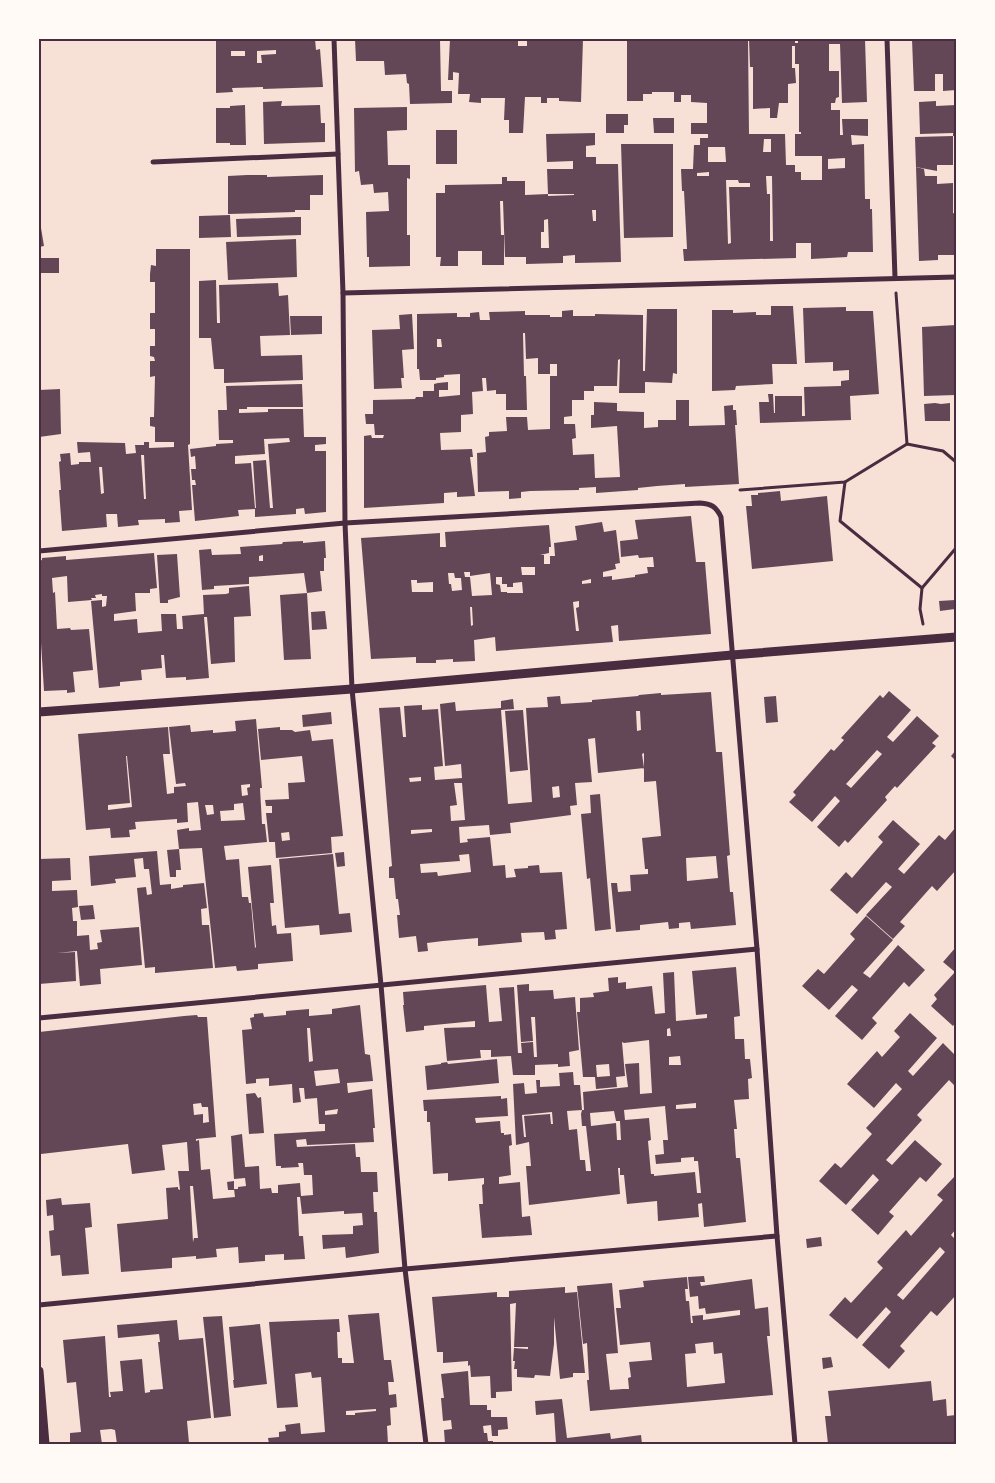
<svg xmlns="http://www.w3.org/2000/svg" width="995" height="1483" font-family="'Crimson Pro',serif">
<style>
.building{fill:#644757;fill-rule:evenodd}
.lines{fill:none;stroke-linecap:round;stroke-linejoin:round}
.path{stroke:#4a2c40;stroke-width:3}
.minor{stroke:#4a2c40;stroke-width:5}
.tertiary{stroke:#4a2c40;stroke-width:9}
.neatline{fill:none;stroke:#4a2c40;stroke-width:2}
</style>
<rect width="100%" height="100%" fill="#f7e1d7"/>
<!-- building -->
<g class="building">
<path d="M216,39h99l1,11 4,-1 3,38 -60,2v-2l-31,1 1,4 -17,1zM276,50v4l-15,1 1,8h-5v-12zM231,51h14v5h-14z"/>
<polygon points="355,39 440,39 441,91 452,91 452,103 410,104 409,84 407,83 406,74 385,75 384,61 356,61"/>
<polygon points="450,39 518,39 518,46 527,46 527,39 583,39 581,102 559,101 559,98 547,98 547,103 541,103 541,97 525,97 523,133 509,133 509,120 504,120 505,98 481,98 481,103 469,102 470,94 458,94 459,73 453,72 453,80 448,80"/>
<path d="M627,39h121l1,95h36l1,31h9v7h6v8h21v-24h-27v-22h6v-2h-2v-68h-4v-18h-3v22h3l1,15 -8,1v19h-9l-2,15h-7v-10l-17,1v-42h-3l-1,-28h46v4h3v-4h67l2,63 -25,1 -2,-59h-11v27h10v26l-3,1 -1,5h-4v7h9v25h3l-1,-16h26v17l-17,-1 1,10 12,-1 1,55h5v10h2l1,43h-25l-1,5 -36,2v-16h-15v15l-112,3 -1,-12h4l-3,-58h-2l-1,-22h12l1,-24h6v-7h8v-4h-17v-11h16v-20l-16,-1v-7h-10v7h-7v-10h-22v2h-9v7h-16zM764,139h7v13h-8zM708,147h17l1,15h-18zM845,158v10l-17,1v-10zM709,172v4h-12v-3zM766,176h6l1,65h-3v-47h-3zM726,180h12l1,3h11v4h-21l2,56 -3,1z"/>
<polygon points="912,39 956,39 956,90 943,91 943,74 935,74 935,91 914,91"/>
<polygon points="282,101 281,106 320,105 321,123 325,123 325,142 264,144 263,102"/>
<polygon points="936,101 936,106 956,105 956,136 953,136 953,165 937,165 937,171 916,167 915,137 953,136 953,133 920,134 919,102"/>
<polygon points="245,105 246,145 230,145 230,143 216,143 216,108 230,108 230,106"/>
<polygon points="407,107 407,130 387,131 388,165 410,165 410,179 407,178 407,235 410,235 410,266 369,267 369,257 367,257 366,212 389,211 388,192 374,193 373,184 361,185 359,171 355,172 354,108"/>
<polygon points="606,114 628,114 628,125 624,125 624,133 606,133"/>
<polygon points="653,118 674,118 674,133 654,133"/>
<rect x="436" y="130" width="21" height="34"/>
<path d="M595,133v12l-9,1v11h10v7h22l3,98 -46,1v-8l-12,1v7l-37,1v-7h-21l-2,-56h-3l1,34h3v30h-22v-14h-24v15h-18l1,-9h-5v-64h9v-8l57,-1v-7h5v4h18v14l23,-1 -1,-25h26v-8l-26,1 -1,-28zM548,194h26v1l-26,1zM592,210h4v11h-3zM548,219l1,29h-8v-16h3v-12z"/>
<polygon points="621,144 673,144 673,237 624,238"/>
<polygon points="916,167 924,169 925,176 937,176 937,184 953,183 953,213 956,214 956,255 938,255 938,260 919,261"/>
<polygon points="247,175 267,175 267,177 323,175 323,195 310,195 310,210 295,210 295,212 228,214 228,176"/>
<polygon points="230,215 231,237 199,238 199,216"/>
<polygon points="39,216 44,246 39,247"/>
<polygon points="296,217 301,217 301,235 237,237 236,219"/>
<polygon points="296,239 297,277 228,280 226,242"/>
<path d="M156,249h34v195l-2,1 4,65 -13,1 1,11 -15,1v-4l-27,1 1,5 -21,2 -1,-13h-11l1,13 -45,4 -3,-41h2l-2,-28 2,-1 -1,-7 10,-1 1,12 8,-1v-2h12l-1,-10 -12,1 -1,-11 48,1 1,11 10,-1 -1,-8h9v-3h5v6l25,-1v-5h-19v-15l-5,-1v-9h4l1,-41 -5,1v-16h5l-1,-4 -4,-1v-10h5v-17h-5v-16h5v-31h-5v-8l1,-9 5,1zM141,455h3l2,44h-2zM99,467h3l2,26 -3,1z"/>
<rect x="39" y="258" width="20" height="15"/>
<polygon points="216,280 217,323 220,323 219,285 278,283 279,296 288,295 290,335 260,336 261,356 302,355 303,380 224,383 224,369 214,369 211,338 199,338 199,281"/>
<polygon points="771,306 793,306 797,364 772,364 773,384 736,386 735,390 712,391 712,310 733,310 733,313 756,312 756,315 771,315"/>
<polygon points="846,307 846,311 873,311 879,394 850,396 851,420 760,423 759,402 769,402 768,394 773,394 774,413 775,413 775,396 802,396 802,416 805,416 804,387 841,386 841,381 849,380 849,370 833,371 833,362 805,363 803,308"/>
<path d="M647,309h30v65l-4,-1 -1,10 -27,-1v11h-26l1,-34 -2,1 -1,26h-23v5h-10v9h-12v16l-8,1v7h11l1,14 -4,1 1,16 21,-1 1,24 25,-1 -3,-51 -26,2v-13h3v-13l23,1v8l27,1v16l14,-1v-7h18v-20h13v26l36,-1 -1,-19 9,-1v5h3l1,15h-2l4,59 -54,3v-3l-28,2 -19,2v2l-42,3v-6l-17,1v2l-49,1 -9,1v6l-12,1v-8l-31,1 -1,-39 9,-1 -1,-15 4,-1v-4l18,-1 -1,-14h21l1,13 22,-1v-53h7v-12h-7v10h-12v-16l-12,1 -1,-26h-2l1,43h2l1,34h-21v-16h-10v-4l-9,1 -1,-13h-4l1,13 -11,1 1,22 -12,1v17l-21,1 1,17 31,-1 1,8h-3l5,39 -18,1v-5l-13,1v10l-80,5v-72l7,-1 1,3h11l1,-3h-9l-1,-11h-8l-1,-10h8v-14l42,-1 1,-2h7v-6h11v-7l4,-1 10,-1v8h-9v7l21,-2v-21l-16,1v2l-8,1v2h-16l-1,-11h-2v-55l40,-1v4h13v-4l9,-1 1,8h10l-1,-8 36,-1v4h25v2h12v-6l11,-1v6h22v-2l48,1v56h2zM437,339h4l1,8h-5z"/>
<polygon points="412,314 414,349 402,350 404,378 401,378 402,388 374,389 372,330 400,329 399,315"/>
<polygon points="290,316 322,316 322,334 291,335"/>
<polygon points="956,325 956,395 924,396 922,327"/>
<path d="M302,384l1,23h-56v2h-8v4l29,-1v-3h35l1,28h22v7l-11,1v6h11v61l-21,2 -1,-6 -8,1v5l-41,3v-8l-17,1 1,6 -44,5 -3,-36h4l-1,-5h-3l-1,-11h5l-1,-13 -4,1 -1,-8 26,-3v-2l17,-1v-3h-14l-1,-30h9l-1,-24zM289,438l1,4 -22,2 5,64h-3l-4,-48 -13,1 3,47h-1l-4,-45 -16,1v-8l30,-2 -1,-15z"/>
<polygon points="60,389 61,434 39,437 39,390"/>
<polygon points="935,403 941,404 950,403 950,421 925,421 924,404"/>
<polygon points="780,491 781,501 827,496 833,561 752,569 746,506 752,506 751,495 758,495 758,493"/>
<path d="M691,516l5,46h9l6,72 -92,7 -1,-16 -7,1 2,16 -117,9 -1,-14 -21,3 1,21 -22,1v-3l-17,1v3h-20v-6l-45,2 -10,-121 79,-5v14h6l-1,-15 104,-7 2,22h-2v6l-9,2h4v9h6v-8h5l-1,-13 23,-3 -2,-14 27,-4 2,10 12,-2 4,33 -5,1 1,5 -13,3v5l9,-1v4l23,-3v-2l13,-2 -1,-6h7l-1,-10 -14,1 -1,-3 -17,2 -1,-16 18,-2 -3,-19zM521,567h14v8h-13zM464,572h6v4l20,-3 2,22 -20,1 -2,-19h-5zM448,573h6l1,5h6l1,12 -10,1 -1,-7h-2zM496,577h6v7h5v3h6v-4l9,-1 1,11h-16v-1h-6l-1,-7 -4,-1zM591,579v4l-9,1v-3zM411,580h6v3l16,-1v10h-21zM579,601v6l-3,1 3,23h-3l-3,-29zM470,607h2l1,18 -2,1z"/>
<path d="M303,541v2l22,-2 1,17h-2v13h-4l2,20 -15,2 -3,-20 -55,4v7l-35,2v3l-12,1 -3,-40 12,-1 1,6 29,-1 -1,-7 42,-3 1,-2zM263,555v6h-4v-5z"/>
<polygon points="154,553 157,588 150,589 150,593 135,593 136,611 114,614 114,621 137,619 138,633 162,631 161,614 176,614 177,629 183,629 182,616 204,614 203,595 226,594 229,593 229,588 249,586 251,616 234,617 235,662 211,664 207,617 204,617 209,678 186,680 186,677 166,678 164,655 161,655 162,668 141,670 142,680 120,682 120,686 99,688 91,601 102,600 102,607 106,606 107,596 102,596 102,594 95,595 96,598 91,598 92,600 68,602 67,576 52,578 53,593 55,592 57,629 70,628 71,630 89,629 93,670 73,672 75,692 67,693 67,690 44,691 40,627 39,627 39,561 42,560 42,558 66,556 66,560"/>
<polygon points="177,554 180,597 168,600 168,603 160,603 157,555"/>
<polygon points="307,593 311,659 284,660 280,595"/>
<polygon points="955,600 955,609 940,611 939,601"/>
<polygon points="325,611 327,629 312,630 311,612"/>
<path d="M889,691l22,19 -24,27 6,5 24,-26 22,20 -7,7 4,3 -39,42 -2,-2 -10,11 2,3 -39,43 -3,-3 -6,7 -22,-20 23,-26 -5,-5 -23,26 -23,-20 7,-7 -3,-3 38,-43 3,2 10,-11 -3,-2 39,-43 3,3zM877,750l5,4 -31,34 -5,-4z"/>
<path d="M711,692l5,60h6l8,103 -3,1 3,36h3l3,33 -45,4 -1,-7 -11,1v5l-10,1 -1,-7 -28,3v5l-24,2 -5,-49h6l1,9 13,-1 -1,-16 18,-1v-5h-3l-3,-31 19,-2 -5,-55 -12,1v-29l-2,1 2,14 -46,5 -3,-35 -7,1 4,43 -17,1 2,22 -7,1 1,9 -61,8 1,10 -21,2 -1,-10 -30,2 1,16 8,-1 -1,-3 23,-2 3,29 12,-1 1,13 10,-1 -2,-8 14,-1v-2l11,-1 1,8 22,-1 5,57 -12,1 1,9 -11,1 -1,-8 -23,1 1,9 -44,4v-8l-35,3 -16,2 1,8 -10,1 -2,-16 -17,2 -2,-23h3l-2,-16h-2l-2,-21h-5v-11l3,-1 -13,-158 21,-1 3,30h3l-2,-31 18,-1v5l16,-1 5,57 -9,1 1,13 27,-2 -1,-14 -16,2 -5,-62 15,-2 1,9 45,-3v-7l12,-2 1,10 -13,1 7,94 24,-2 -6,-94 22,-1 -1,-10 13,-1 1,8 31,-2v-2l46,-4 1,-1 22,-2v2zM636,711h4l1,19 -4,1zM421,777v4l-11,1 -1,-4zM454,783h8l3,37 -14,1 -1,-15 7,-1zM559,786l1,11 -7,1 -1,-11zM432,829v3l-21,2v-4zM469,854l2,18 -33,4 -1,-4 -16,1 -1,-9 40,-3 -1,-6zM716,856l2,22 -31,3 -1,-23z"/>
<polygon points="776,696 778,722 766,723 764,697"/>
<polygon points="523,710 528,770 510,772 505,711"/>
<polygon points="331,712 332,724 303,727 302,715"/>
<path d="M256,719l6,69h-2l2,36h3l2,18 -43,4 2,14 13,-1 3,38h6l1,6h2l4,45 1,-1 -8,-80 23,-2 3,38h-4l2,23 4,-1 1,9 14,-1 2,28 -35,3v5l-21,2 -1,-5 -21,2 -13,-120 -23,1 -2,-19 12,-2v3l12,-1 -3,-28 -11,1 1,19 -11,1v-4l-42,3 1,7 -7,1 1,7 -19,1 -1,-10 -24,2 -8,-96 90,-7 2,27h-7l4,40 7,-1v-6l12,-1 -1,-3 -9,1 -7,-57 21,-2 1,7 22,-2v3l23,-2 -1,-10zM126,756h1l5,51 -24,3v-5l22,-2zM250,784v3l-3,1 1,7 -6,1 -1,-11zM243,803l2,17 -24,1 -1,-10 14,-1v-6zM205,805h8l1,9 -7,1z"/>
<path d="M280,727v3h12l3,2 15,-2 2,11 21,-2 10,97 -12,1 1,16 -56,5 -1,-16h-6l-3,-29h6v-7h-6l-1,-6 24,-1 -1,-16 17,-1 -3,-26 -41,4 -3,-31zM289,832l1,8 -8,1 -1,-8z"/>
<polygon points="956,750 956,761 951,756"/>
<polygon points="600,794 611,929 595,931 590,878 587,879 581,814 591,813 590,795"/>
<polygon points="893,820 920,844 898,869 904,874 939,835 945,840 956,827 956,870 937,891 932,886 900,922 905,926 893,939 866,915 892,887 886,882 857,914 830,890 846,872 852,878 883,842 878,837"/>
<polygon points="179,849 181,870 176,870 176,877 170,877 167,850"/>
<polygon points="157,851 160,885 171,884 171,889 183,887 183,885 204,883 207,908 201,909 202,925 209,925 213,968 155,973 155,967 145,968 137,888 146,887 147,895 152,894 149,869 144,869 143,858 134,859 136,877 115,879 116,883 91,886 89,856"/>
<polygon points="344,852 345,866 337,867 335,853"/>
<polygon points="333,854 339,914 350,913 352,932 320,935 319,925 285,928 279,859"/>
<polygon points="70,858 71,880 52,881 52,891 77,890 78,907 72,908 73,921 77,921 77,936 89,935 90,950 98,949 97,943 102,942 100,930 139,927 142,965 100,969 101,984 80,986 77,951 57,953 75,952 76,981 39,984 39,859"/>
<polygon points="93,905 95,919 81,920 79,906"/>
<polygon points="866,916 893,940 863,973 870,978 898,945 925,970 909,987 904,982 872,1018 877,1023 862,1040 835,1016 858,990 852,985 829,1010 802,986 818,969 824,974 855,939 850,934"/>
<polygon points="956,947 956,1022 953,1026 931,1006 937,999 934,995 955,972 943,962"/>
<path d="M736,967l4,49 -6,1 1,22h9l1,20h5l2,19 -4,1 1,20 -15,1 3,29h-3l2,29h4l6,64 -42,5 -2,-24 -4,1 1,13 -41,4 -1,-20 -30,3 -3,-29h-4v-7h-2l2,26 -91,11 -3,-39h5l-2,-24 -13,3 -3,-61 11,-1 1,11 12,-1 -1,-13h4v7l20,-1 -1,-13 14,-1 1,13h6l2,25 -15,1 2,19 8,-1 3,31h5l1,11h5l-5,-45h-4l-1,-12 1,-4h2l-1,-18 45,-5 -3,-23 14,-1 1,31 12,-1 -3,-53 -25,3 -2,-1 3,34 -9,1 1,10 -21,2 -1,-12h-12l-6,-65h3v-14l14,-1 -1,-4 16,-2 -1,-13 10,-1v6l8,-1v7l26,-3 3,28 10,-1 -2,-40 11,-1 2,49 31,-3v-4l-11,1 -4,-44zM670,1028l1,8h-4v-7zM680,1056l1,9h-12v-8zM609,1064l1,12 -13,1 -1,-12zM696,1103v5l-20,1v-4zM665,1106l3,34h-5l1,14 -9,1 1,9 25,-2v-4l13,-1v4h4l3,32h-4l-2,-21 -41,4v-2h-3l-3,-33 3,-1 -2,-22 -24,2 -1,-10zM614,1111l2,10h4l1,19h-4l-1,-17 -25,3 -1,-13zM552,1112l1,12h-2l-1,-10 -26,2 2,21h-2l-2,-22z"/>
<polygon points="529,984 529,991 553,990 554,999 575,997 579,1050 569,1052 570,1066 558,1067 558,1064 535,1065 535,1075 513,1075 511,1056 491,1057 491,1050 480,1050 481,1058 447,1061 444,1028 475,1027 475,1021 424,1026 424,1030 406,1032 403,1005 404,1005 403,992 486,985 489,1022 502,1021 499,988 514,987 518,1053 522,1053 521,1043 533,1042 534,1057 537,1057 535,1017 531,1017 533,1041 521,1042 517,985"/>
<path d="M360,1005l5,49 5,1 3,26 -26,2 1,10 24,-4 3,39h-2l1,14 -67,3 -1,-6 -10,1 1,7 58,-3 1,13h4l1,15h16l1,20h-5l1,20h3l2,41 -33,5 -1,-11 -22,2 -1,-14 31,-1v-8l10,-1 -1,-12 -18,1v-3l-42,3 -2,-17h-3l2,39h4l2,23 -21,1v-6l-19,1v6l-26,2 -1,-16 -22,2 1,8 -21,2v-3l-24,2v10l-51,4 -4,-48 51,-5 -2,-31 12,-1v2l2,1 -2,-19h11l-2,-29 -25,3 3,25 -33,4 -4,-30 -87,10 -2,-24v-98l145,-16 13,-1 1,2h9l9,120 -20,2v2l3,-1 2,30 9,-1 3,30 22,-2 -1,-8h4v-2l8,-1 -1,-8 -11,1 -3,-43 11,-2 3,33 14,-1 1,23 11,-1 1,5h6v-8l22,-2 1,13 12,-1 -1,-20h-8l-1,-12h-5l1,4 -18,1v-2h-5l-2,-32 51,-3v-7h-6l-2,-26 -12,1 -1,-11h-5l2,14 -8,1 -1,-19 -23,2v-8l-13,1v4l-10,1 -4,-54 10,-1 -2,-11 4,-1v-3l9,-1 1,4 22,-2v-4l23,-2v7l23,-2v-5zM307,1028h3l3,33 -4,1zM338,1069l2,14 -24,3 -2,-15zM201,1103l1,4h6l1,15 -6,1v-9l-9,1 -1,-11zM338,1109l-1,5 -12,1v-4zM190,1186h3l5,52h-4l-1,4z"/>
<polygon points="910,1013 937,1038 908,1071 913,1076 943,1043 956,1056 956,1082 954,1085 949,1080 917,1115 922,1120 886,1160 892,1165 915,1140 942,1164 926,1182 920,1177 889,1212 894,1216 878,1235 851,1210 879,1180 873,1174 846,1205 819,1181 835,1163 841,1168 872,1134 866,1128 902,1089 896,1083 874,1108 847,1084 877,1051 882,1057 900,1037 894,1031"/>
<polygon points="497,1059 499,1083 427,1090 425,1066 441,1064 441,1063 447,1062 448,1064"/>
<polygon points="255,1093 258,1098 261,1097 264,1133 249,1134 246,1094"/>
<polygon points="501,1096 501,1099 507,1098 508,1116 475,1118 476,1123 500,1121 501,1133 504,1133 504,1135 511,1134 512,1145 509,1146 511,1175 499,1177 499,1184 520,1182 522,1217 530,1216 532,1235 482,1238 479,1204 483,1204 482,1185 484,1184 484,1178 448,1181 448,1173 433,1174 430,1122 427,1122 427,1111 424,1111 423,1100"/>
<path d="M954,1177l2,3v49l-5,6 5,5v55l-19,21 -6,-5 -31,35 5,5 -16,18 -27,-24 29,-33 -5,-5 -29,32 -28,-24 16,-18 6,6 32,-35 -6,-6 29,-32 5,6 32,-36 -6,-5zM940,1247l5,5 -42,48 -6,-5z"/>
<polygon points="234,1181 234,1190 228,1190 227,1182"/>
<polygon points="61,1198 62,1205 90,1203 92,1227 85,1228 89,1274 62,1276 60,1255 51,1256 49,1231 54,1230 53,1215 47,1216 46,1200"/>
<polygon points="821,1237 822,1246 807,1248 806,1239"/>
<path d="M704,1276l1,6h-5l1,4 51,-7 3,30 13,-2 2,29h-3l6,59 -183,16 -3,-31h2l-2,-37 -4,1 -6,-58 35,-3 6,70 -12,1 4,36 13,-1h6l-1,-11 3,-1 -2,-15 23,-2 -2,-18 -30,3 -4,-37h5l-2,-18 25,-3 -1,-6 44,-4 1,12h-3l1,12h3l2,22h2l-1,-7 11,-1v5l37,-5v-5l-34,4 -1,-6 -6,1 -1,-13 -8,1 -2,-20zM713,1342l1,12 8,-1 3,30 -38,4 -2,-33 11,-1 -1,-9z"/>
<polygon points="565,1287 565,1293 577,1292 585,1373 573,1373 573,1377 560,1379 554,1317 554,1344 550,1376 535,1375 534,1378 517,1377 517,1369 514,1369 515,1361 513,1361 514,1348 528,1349 528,1347 514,1347 516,1303 510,1304 512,1391 496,1392 496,1398 491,1398 490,1376 471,1377 470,1365 468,1366 468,1361 443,1363 443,1352 437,1352 432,1297 497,1292 497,1297 509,1297 509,1291"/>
<path d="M379,1313l5,47h7l3,22h-6l1,13 7,-1 1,13 -7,1 1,17 -4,1 1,18h-119l-1,-6 11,-1v-5l7,-1 -1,-6 15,-2 1,11 24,-2 -4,-55 -9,1 -1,-6 -16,2 3,33 -21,1 -8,-86 70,-3 1,13h-3l1,26h4v5h12l-6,-48zM376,1409v2l-21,2v2h-9v-4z"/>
<polygon points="222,1316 231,1416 214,1418 203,1317"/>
<polygon points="177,1320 179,1340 203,1338 211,1418 187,1421 189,1443 117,1444 115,1430 111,1429 100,1430 102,1444 70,1444 70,1433 81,1432 76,1382 67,1383 63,1340 105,1336 109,1397 111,1397 110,1392 123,1391 120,1361 142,1359 145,1393 150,1392 150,1390 163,1389 158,1342 160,1342 159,1334 118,1338 117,1325"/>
<polygon points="260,1324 267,1384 234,1388 233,1380 234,1380 229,1327"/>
<polygon points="831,1357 833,1367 823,1369 822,1358"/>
<polygon points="468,1371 470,1405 487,1405 487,1410 491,1410 491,1417 507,1417 508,1429 498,1430 498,1436 492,1436 491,1425 483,1426 484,1433 487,1433 488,1441 493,1441 493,1444 445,1444 444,1430 452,1429 451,1420 443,1421 441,1398 444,1398 441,1374"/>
<polygon points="931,1381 933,1401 946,1399 947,1416 956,1415 956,1444 828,1444 825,1416 831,1416 828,1391"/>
<polygon points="562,1399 567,1438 610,1433 611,1439 641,1435 642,1444 556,1444 554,1413 536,1415 535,1401"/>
</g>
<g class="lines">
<!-- path -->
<g class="path">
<polyline points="896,293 907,444"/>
<polyline points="845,482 840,521 922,588"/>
<polyline points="740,490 845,482 907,444 943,451 956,462"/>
<polyline points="923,624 920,609 922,588 956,548"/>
</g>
<!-- minor -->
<g class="minor">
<polyline points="334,39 343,293 345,523 352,689 381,985 405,1269 426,1444"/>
<polyline points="887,39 895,278"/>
<polyline points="153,162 338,154"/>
<polyline points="343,293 956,277"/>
<path d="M39,551l306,-28 355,-20c11,1 16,3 21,14l36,432 20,287 18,208"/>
<polyline points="39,1018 757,949"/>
<polyline points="39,1305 405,1269 777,1236"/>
</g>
<!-- tertiary -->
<g class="tertiary">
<polyline points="39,712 352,689 732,655 956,637"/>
<polyline points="39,1371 45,1444"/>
</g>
</g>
<!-- border -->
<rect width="995" height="1483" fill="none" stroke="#fffaf5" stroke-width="80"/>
<rect x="40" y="40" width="915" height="1403" class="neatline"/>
</svg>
